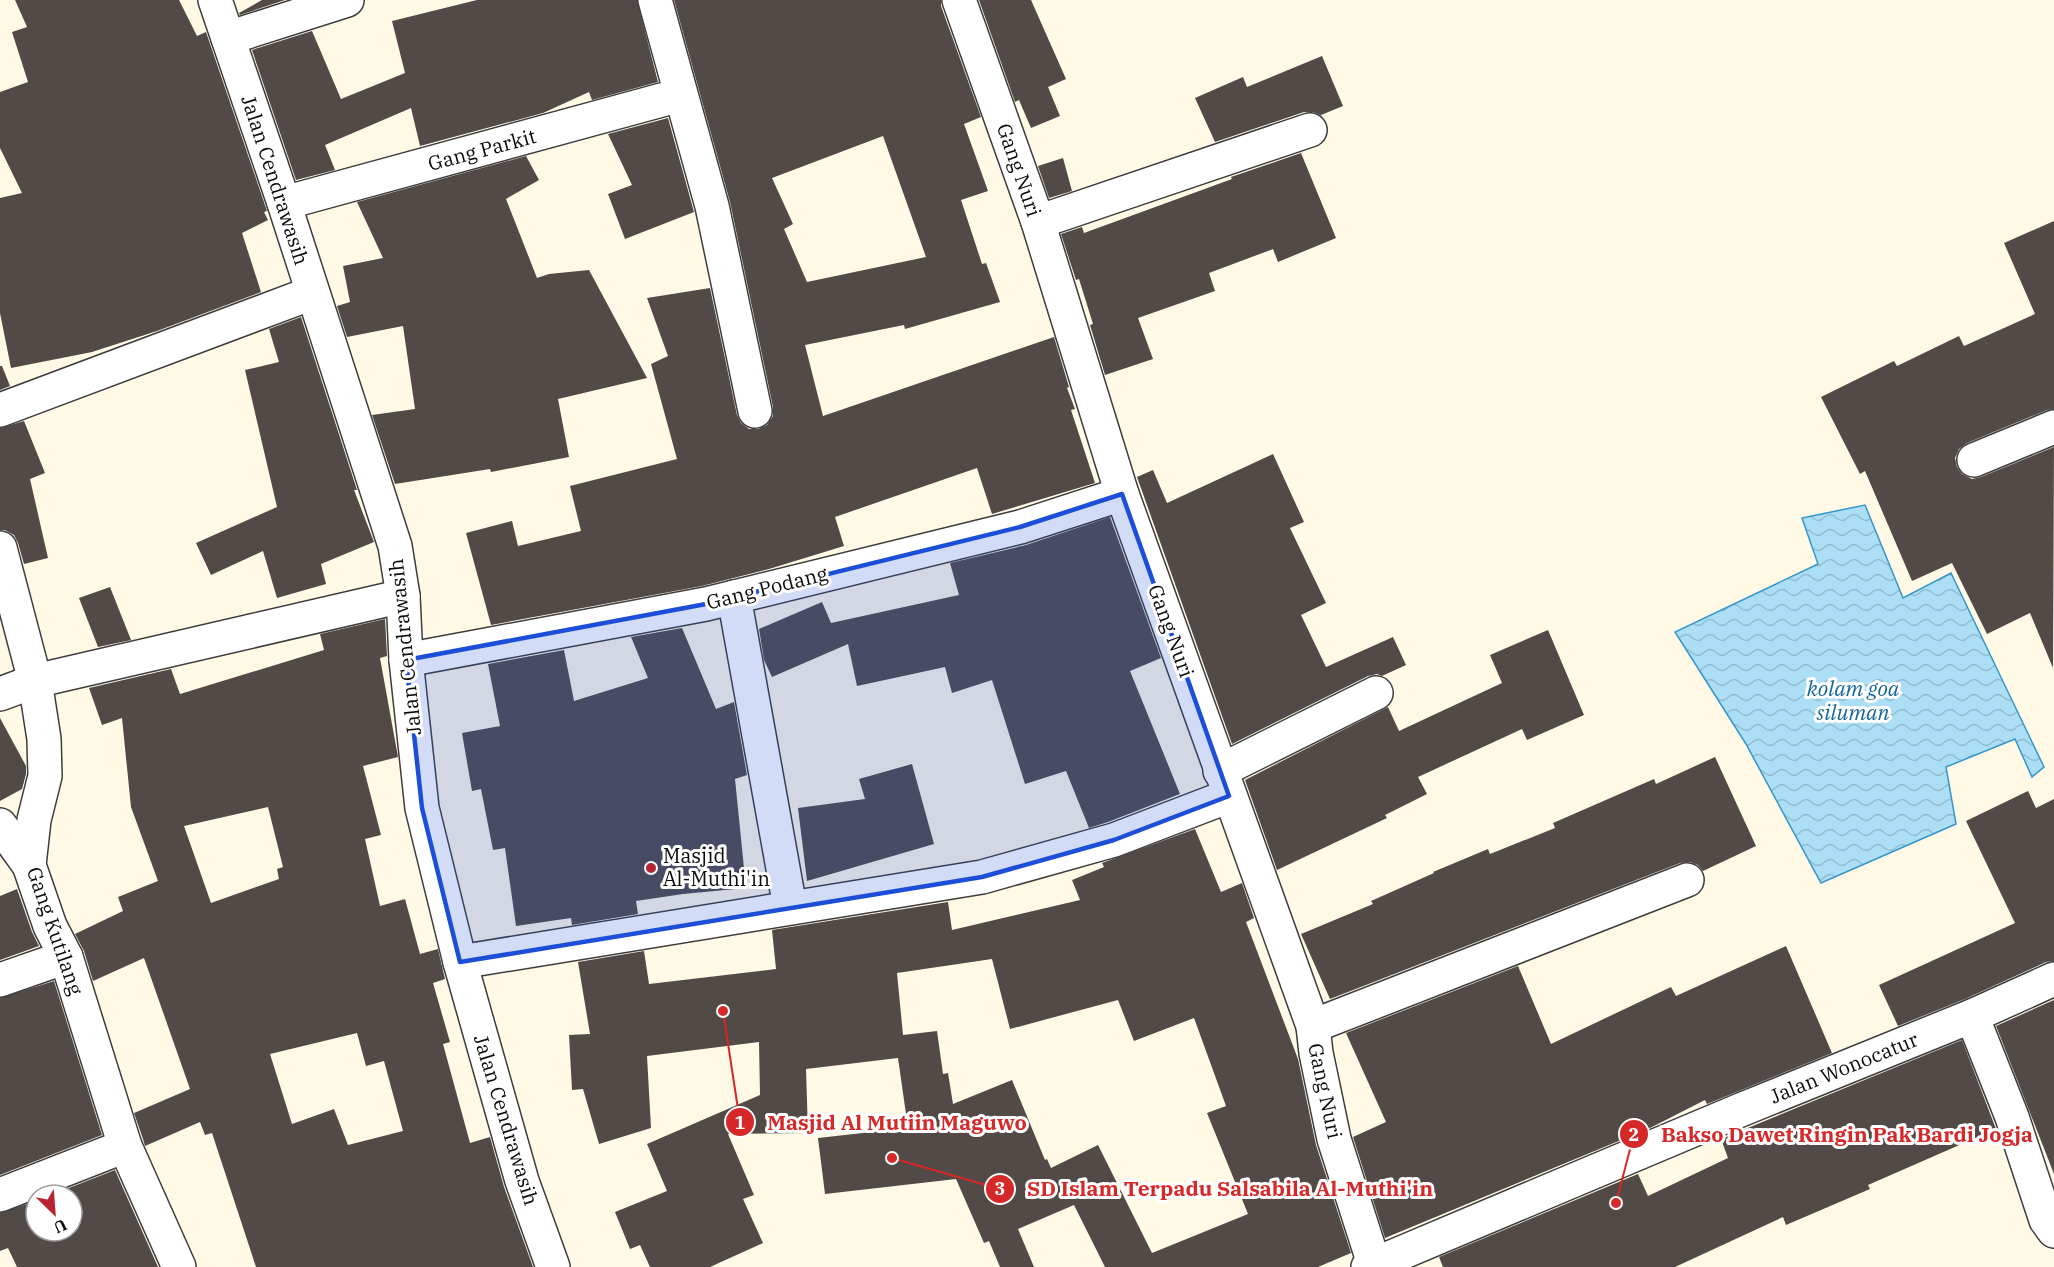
<svg xmlns="http://www.w3.org/2000/svg" width="2054" height="1267" font-family="'IBM Plex Serif',serif">
<style>
.water{fill:url(#water-waves);stroke:#3397cc;stroke-width:1.5}
.building{fill:#524a46;fill-rule:evenodd}
.lines{fill:none;stroke-linecap:round;stroke-linejoin:round}
.minor-casing{stroke:#3d3d3d;stroke-width:36}
.minor{stroke:#fff;stroke-width:33}
.marked{fill:#1d4ed8;fill-opacity:0.2;stroke:#1d4ed8;stroke-width:4.5;stroke-linejoin:round}
.poi-dot{fill:#b72432;stroke:#fff;stroke-width:2}
.labels{text-anchor:middle;stroke-width:6;stroke-linejoin:round;paint-order:stroke}
.street-label{font-size:20px;fill:#0a0a0a;stroke:#fff}
.poi-label{font-size:20px;fill:#0a0a0a;stroke:#fff;text-anchor:start}
.water-label{font-size:21px;font-style:italic;fill:#156699;stroke:#fff}
.leader{fill:none;stroke:#d62828;stroke-width:2}
.callout-dot{fill:#d62828;stroke:#fff;stroke-width:2}
.mark-label{font-size:18px;text-anchor:middle;font-weight:bold;fill:#fff}
.callout-label{font-size:21px;text-anchor:middle;font-weight:bold;fill:#d62828;stroke:#fff;stroke-width:6;stroke-linejoin:round;paint-order:stroke}
</style>
<defs>
<pattern id="water-waves" width="16" height="10" patternUnits="userSpaceOnUse" patternTransform="scale(1.5)"><rect width="16" height="10" fill="#acdef5"/><path d="M0 5q4-4 8 0t8 0" fill="none" stroke="#93bdd1"/></pattern>
</defs>
<rect width="100%" height="100%" fill="#fff9e6"/>
<!-- water -->
<polygon class="water" points="1865,505 1903,598 1951,573 2044,767 2032,777 2015,739 1946,767 1956,824 1821,883 1746,744 1675,632 1818,564 1802,518"/>
<!-- building -->
<g class="building">
<polygon points="15,0 179,0 197,36 206,32 267,211 264,212 268,220 242,233 261,292 157,331 92,352 11,368 0,313 0,198 22,193 0,148 0,92 28,82 12,32 27,27"/>
<polygon points="262,0 285,0 240,15 239,13"/>
<polygon points="477,0 637,0 658,82 592,100 589,92 543,113 420,146 411,108 325,145 335,170 296,180 252,50 312,31 341,99 405,73 392,21"/>
<path d="M674,0h267v6l40,111 -17,7 24,67 -27,9 21,64 4,-1 14,39 -95,27 -1,-4 -99,20 18,71 231,-79 15,50 -2,1 8,21 -4,1 24,73 -103,31 -15,-46 -142,49 9,29 -75,23 -67,17 -211,39 -25,-92 46,-12 6,25 63,-15 -11,-45 107,-27 -26,-95 17,-8 -21,-58 63,-10 27,127 4,8 8,6h9l9,-4 6,-9v-9l-43,-205zM883,136l43,121 -119,25 -23,-53 9,-5 -21,-46z"/>
<polygon points="979,0 1031,0 1066,79 1048,87 1060,116 1031,128 1019,100 1015,102"/>
<polygon points="1322,56 1343,106 1321,115 1313,112 1304,112 1215,142 1195,98 1243,77 1247,87"/>
<polygon points="668,118 694,212 625,239 608,194 632,185 608,134"/>
<polygon points="1301,153 1336,238 1278,262 1273,249 1209,273 1215,291 1138,318 1153,359 1105,375 1090,325 1093,324 1079,279 1076,280 1061,234 1082,227 1084,233 1232,179 1231,177"/>
<polygon points="526,156 539,180 506,199 537,278 549,274 589,270 647,378 558,399 569,457 491,472 490,469 395,484 372,415 415,409 403,326 347,337 337,306 350,302 343,266 383,258 357,202"/>
<polygon points="1063,158 1072,191 1049,198 1038,166"/>
<polygon points="2054,221 2054,409 2047,410 1967,443 1959,449 1955,458 1957,467 1962,474 1972,479 1981,477 2054,447 2053,668 2030,613 1987,634 1952,563 1912,581 1865,471 1860,474 1821,397 1894,361 1897,366 1959,336 1964,346 2035,314 2004,243"/>
<polygon points="301,317 357,490 354,490 374,542 321,564 326,584 277,598 263,551 211,575 196,543 277,507 245,370 279,362 269,329"/>
<polygon points="0,366 2,366 10,386 0,390"/>
<polygon points="24,421 45,473 30,479 48,558 24,564 18,543 14,535 5,530 0,530 0,428"/>
<polygon points="1273,454 1304,522 1290,528 1326,603 1301,615 1326,667 1393,637 1406,665 1382,676 1377,674 1368,676 1232,744 1137,477 1153,470 1167,503"/>
<polygon points="1110,517 1161,658 1130,671 1180,794 1108,822 1089,828 1066,771 1025,784 992,680 952,693 945,667 857,686 848,644 772,677 764,660 759,629 822,602 831,623 959,595 950,563 1026,545"/>
<polygon points="110,587 131,640 98,647 79,598"/>
<path d="M385,619l2,37 -7,2 18,99 -35,9 18,69 -16,4 15,67 25,-7 15,55 18,-5 7,30 -12,4 17,59 -7,2 27,99 20,-6 14,50 29,80h-277l-44,-134 -7,2 -5,-13 -55,24 -2,-7 -9,-26 56,-24 -46,-131 -51,23 -9,-30 -9,-17 48,-23 -5,-14 40,-16 -27,-74 -9,-89 -20,7 -13,-37 82,-19 9,25 144,-44 -4,-16zM268,807l15,60 -6,2 2,10 -68,24 -27,-77zM357,1033l9,33 18,-5 19,70 -55,14 -14,-36 -42,15 -22,-70z"/>
<polygon points="682,628 716,709 734,702 747,775 735,779 746,888 683,894 636,901 638,914 572,925 571,918 516,926 505,848 493,850 481,789 472,791 462,733 500,726 488,664 564,650 574,701 648,678 631,637"/>
<polygon points="1548,630 1584,715 1527,740 1522,729 1418,777 1427,794 1385,815 1387,818 1277,870 1245,780 1388,707 1399,731 1502,683 1490,655"/>
<polygon points="0,718 26,766 26,774 22,789 0,801"/>
<polygon points="1715,757 1756,846 1703,871 1698,865 1690,862 1680,863 1330,999 1301,934 1373,904 1371,901 1434,873 1433,872 1488,849 1490,854 1555,828 1553,823 1654,779 1656,784"/>
<polygon points="912,764 934,844 807,881 798,808 865,799 859,779"/>
<polygon points="2028,791 2036,808 2054,799 2054,961 2046,962 1965,999 1898,1026 1879,985 2015,923 1966,821"/>
<path d="M1195,829l26,63 21,-9 12,35 -8,4 52,137 18,86 35,108 -33,14h-213l-31,-62 -56,24 16,38h-34l-11,-26 -5,2 -28,-64 -131,15 -7,-56 90,-10 -10,-70 -92,11 2,64 -80,1 26,61 -11,4 20,44 -53,24h-60l-10,-22 -10,4 -15,-37 52,-21 -20,-47 113,-49 -1,-53 -112,14 4,72 -52,16 -16,-55 -11,1 -3,-55 21,-1 -12,-72 66,-11 5,33 127,-15 -4,-39 176,-28 4,28 128,-30 -8,-20 32,-13 -2,-4zM992,959l18,70 108,-29 16,41 60,-23 32,88 -19,7 41,101 -96,39 -54,-108 -47,23 -4,-9 -2,1 -33,-80 -59,24 -5,-31 -5,1 -6,-43 -34,4 -6,-62z"/>
<polygon points="17,889 32,932 39,946 0,960 0,896"/>
<polygon points="1786,946 1832,1053 1707,1104 1705,1100 1650,1128 1385,1238 1353,1137 1386,1122 1346,1033 1518,966 1551,1044 1671,987 1676,996"/>
<polygon points="54,981 102,1135 0,1175 0,998"/>
<polygon points="2054,1000 2054,1174 1996,1026"/>
<polygon points="1962,1040 1996,1129 1868,1185 1870,1189 1786,1225 1783,1217 1675,1267 1443,1267 1439,1257 1638,1174 1648,1196 1728,1158 1721,1139"/>
<polygon points="115,1170 158,1267 17,1267 8,1248 0,1251 0,1213 36,1201 36,1231 72,1231 72,1195 51,1195"/>
</g>
<g class="lines">
<!-- minor casing -->
<g class="minor-casing">
<g id="minor">
<polyline points="215,0 284,203 395,546 403,596 406,660 422,808 460,962 522,1181 553,1267"/>
<polyline points="655,0 712,206 755,411"/>
<polyline points="959,0 1038,222 1122,494 1313,1026 1316,1053 1334,1139 1374,1264"/>
<polyline points="228,38 347,0"/>
<polyline points="284,203 680,95"/>
<polyline points="1038,222 1310,130"/>
<polyline points="0,410 312,293"/>
<polyline points="1974,460 2054,427"/>
<polyline points="0,548 35,681 44,739 45,776 34,820 29,865 50,926 66,957 125,1146 179,1267"/>
<polyline points="734,597 790,907"/>
<polyline points="406,660 706,604 1020,527 1122,494"/>
<polyline points="0,694 35,681 403,596"/>
<polyline points="1220,771 1376,693"/>
<polyline points="0,825 29,865"/>
<polyline points="460,962 982,877 1114,840 1229,796"/>
<polyline points="0,980 66,957"/>
<polyline points="1972,1016 2012,1117 2046,1220 2054,1231"/>
<polyline points="1313,1026 1687,880"/>
<polyline points="0,1195 125,1146"/>
<polyline points="1368,1267 1738,1111 1972,1016 2054,979"/>
</g>
</g>
<!-- minor -->
<use href="#minor" class="minor"/>
</g>
<!-- marked area -->
<path class="marked" d="M1122,494l107,302 -115,44 -132,37 -522,85 -38,-154 -16,-148 300,-56 314,-77z"/>
<!-- markers -->
<circle class="poi-dot" cx="651" cy="868" r="6"/>
<g class="labels">
<!-- street labels -->
<g class="street-label">
<text transform="translate(482 150) rotate(-15)" y="7">Gang Parkit</text>
<text transform="translate(1019 170) rotate(71)" y="7">Gang Nuri</text>
<text transform="translate(275 180) rotate(72)" y="7">Jalan Cendrawasih</text>
<text transform="translate(767 588) rotate(-14)" y="7">Gang Podang</text>
<text transform="translate(1171 631) rotate(70)" y="7">Gang Nuri</text>
<text transform="translate(405 647) rotate(-96)" y="7">Jalan Cendrawasih</text>
<text transform="translate(55 931) rotate(71)" y="7">Gang Kutilang</text>
<text transform="translate(1844 1068) rotate(-22)" y="7">Jalan Wonocatur</text>
<text transform="translate(1325 1091) rotate(78)" y="7">Gang Nuri</text>
<text transform="translate(506 1120) rotate(73)" y="7">Jalan Cendrawasih</text>
</g>
<!-- poi labels -->
<g class="poi-label">
<text x="663" y="863">Masjid<tspan x="663" dy="23">Al-Muthi'in</tspan></text>
</g>
<!-- water labels -->
<g class="water-label">
<text x="1853" y="696">kolam goa<tspan x="1853" dy="24">siluman</tspan></text>
</g>
</g>
<!-- callouts -->
<path class="leader" d="M723 1011L740 1122M1616 1203L1634 1134M892 1158L1000 1189"/>
<g class="callout-dot">
<circle cx="723" cy="1011" r="6"/>
<circle cx="1616" cy="1203" r="6"/>
<circle cx="892" cy="1158" r="6"/>
<circle cx="740" cy="1122" r="15"/>
<circle cx="1634" cy="1134" r="15"/>
<circle cx="1000" cy="1189" r="15"/>
</g>
<g class="mark-label">
<text x="740" y="1129">1</text>
<text x="1634" y="1141">2</text>
<text x="1000" y="1195">3</text>
</g>
<g class="callout-label">
<text x="897" y="1130">Masjid Al Mutiin Maguwo</text>
<text x="1847" y="1142">Bakso Dawet Ringin Pak Bardi Jogja</text>
<text x="1230" y="1196">SD Islam Terpadu Salsabila Al-Muthi'in</text>
</g>
<!-- north arrow -->
<g transform="translate(54 1213) rotate(155)"><circle r="28" fill="#ffffff" stroke="#9d9d9d" stroke-width="1.5"/>
<path d="M0-4.5L10 22L0 15L-10 22Z" fill="#b72432"/>
<text y="-9" font-size="16" font-weight="bold" text-anchor="middle" fill="#0a0a0a">U</text>
</g>
</svg>
